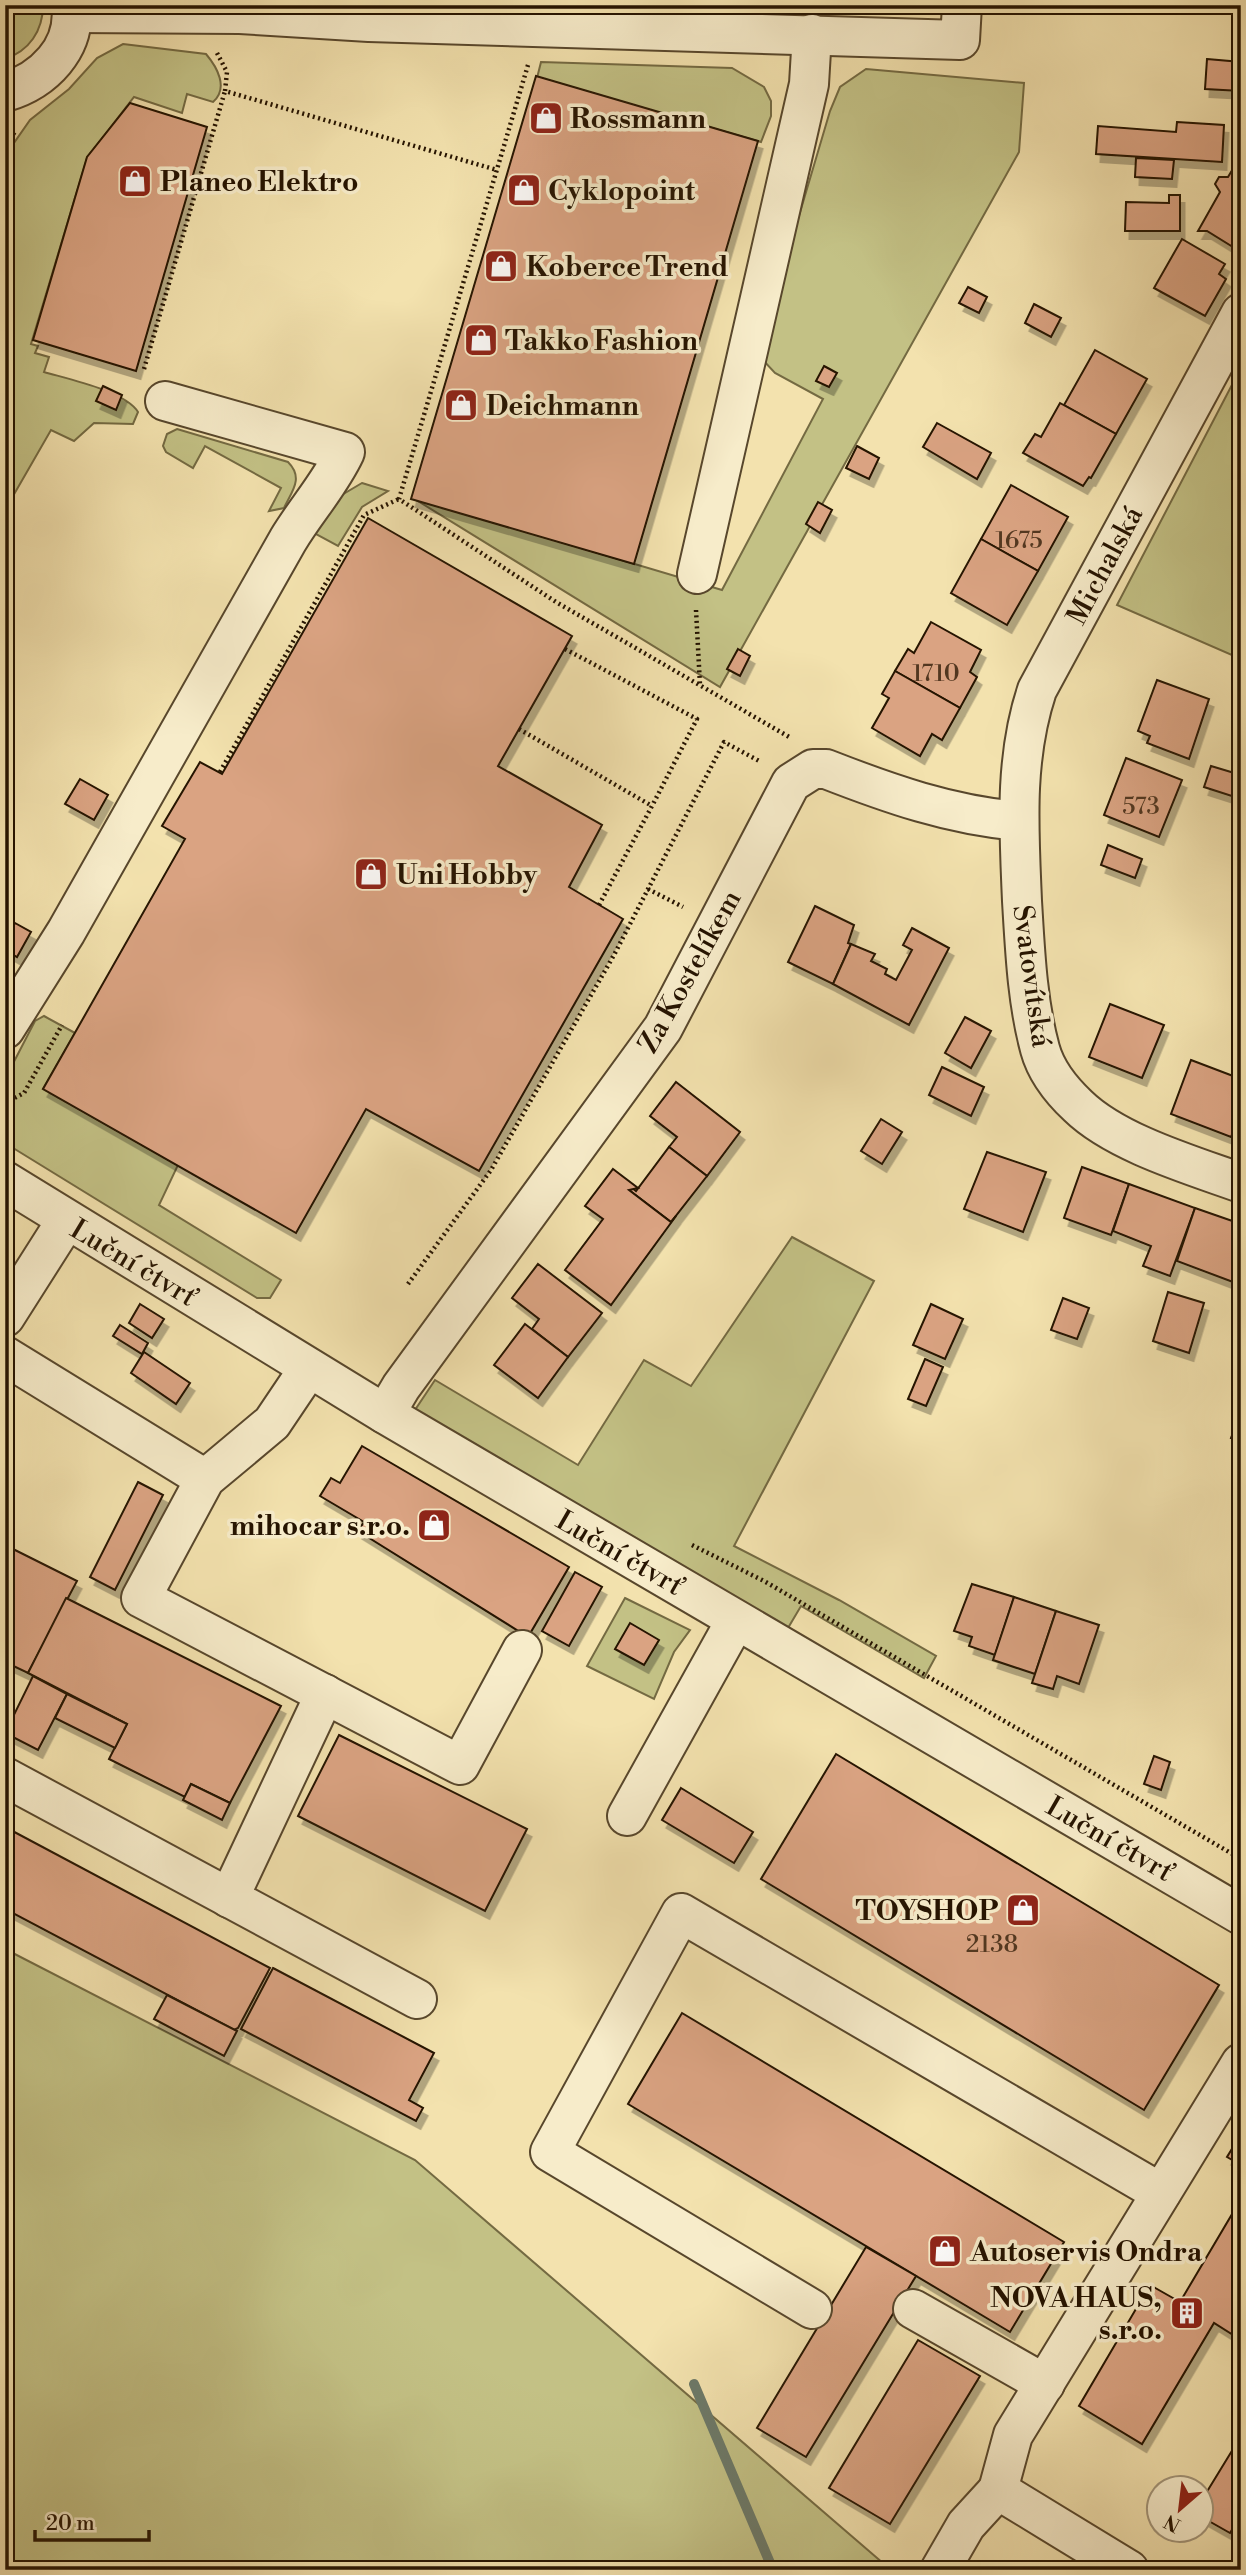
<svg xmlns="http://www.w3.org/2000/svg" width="1246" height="2575" font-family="'Libre Bodoni',serif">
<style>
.green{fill:#c3c185;stroke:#746a42;stroke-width:2}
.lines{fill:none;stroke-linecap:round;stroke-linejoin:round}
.stream{stroke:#6c7968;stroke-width:10}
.building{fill:#daa382;stroke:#251300;stroke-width:2;filter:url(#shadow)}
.minor-casing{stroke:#58472c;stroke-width:42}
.path{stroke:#251300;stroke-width:4.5;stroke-dasharray:2 3.5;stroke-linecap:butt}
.minor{stroke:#f7ecca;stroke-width:38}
.labels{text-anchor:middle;stroke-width:7;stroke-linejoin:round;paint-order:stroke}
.number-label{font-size:24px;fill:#523720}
.poi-label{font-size:28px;font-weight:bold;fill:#251300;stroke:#f7ecca;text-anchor:start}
.street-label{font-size:28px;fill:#251300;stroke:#f7ecca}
</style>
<defs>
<filter id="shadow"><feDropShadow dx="4.5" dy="8" stdDeviation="0" flood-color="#0004"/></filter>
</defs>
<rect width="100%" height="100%" fill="#f3e2ae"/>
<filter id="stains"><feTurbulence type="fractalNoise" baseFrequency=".00286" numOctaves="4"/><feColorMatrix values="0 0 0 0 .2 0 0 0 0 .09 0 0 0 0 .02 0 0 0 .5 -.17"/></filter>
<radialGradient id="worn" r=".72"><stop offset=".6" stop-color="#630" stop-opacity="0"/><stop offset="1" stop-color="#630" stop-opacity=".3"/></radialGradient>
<!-- green -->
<g class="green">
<path d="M5,5h38c0,26 -14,46 -38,54z"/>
<path d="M123,44l83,10c11,13 23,34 7,48l-26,-8 -5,19 -48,-16 -47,61 -56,186 7,2 -3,7 14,4 -5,15c24,7 81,19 94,40l-5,12 -39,-1 -20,18 -23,-11 -46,80v-313l9,-54 16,-23 39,-31 28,-31z"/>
<polygon points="541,62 732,68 764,87 771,101 771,116 761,142 537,78"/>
<polygon points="866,69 1024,83 1019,152 720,687 413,498 722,590 823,399 775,373 761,358 767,324 830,111 840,87"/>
<polygon points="1241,377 1241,659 1117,605 1234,381"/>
<path d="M177,429l111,33c16,16 4,29 -4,46l-15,3 12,-23 -76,-42 -12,22 -27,-16 -3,-6 4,-12z"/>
<polygon points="362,483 388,491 362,507 338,546 312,532 335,499"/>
<polygon points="44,1016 75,1033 43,1089 178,1165 159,1205 281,1280 270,1298 257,1298 5,1143 5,1079 35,1021"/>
<polygon points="792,1237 874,1281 734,1546 839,1600 936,1656 924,1678 801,1606 785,1633 415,1410 435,1380 578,1465 644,1360 691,1386"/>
<polygon points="625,1598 690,1630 674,1652 654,1699 587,1666"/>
<polygon points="5,1949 415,2160 891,2570 5,2570"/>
</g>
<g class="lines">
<!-- stream -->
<polyline class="stream" points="694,2384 773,2570"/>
</g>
<!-- building -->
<g class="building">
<polygon points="1207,59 1241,62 1241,91 1205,89"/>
<polygon points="536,76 758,141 634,564 411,499"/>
<polygon points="130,103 207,127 136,371 33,340 87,157"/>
<polygon points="1177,122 1224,125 1222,162 1096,154 1098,126 1176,132"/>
<polygon points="1136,158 1174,160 1172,179 1135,177"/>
<polygon points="1237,162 1241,164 1241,252 1207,231 1198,231 1220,192 1215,184 1219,177 1228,177"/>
<polygon points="1169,195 1180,195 1180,231 1125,231 1126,202 1169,203"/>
<polygon points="1182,239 1225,264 1219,274 1226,279 1205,316 1154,288"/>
<polygon points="968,287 987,297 979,313 959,303"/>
<polygon points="1034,304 1061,318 1051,337 1025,323"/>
<polygon points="1095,350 1147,379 1116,434 1064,405"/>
<polygon points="824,366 837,373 829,387 816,381"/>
<polygon points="103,386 122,395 116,410 96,401"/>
<polygon points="1060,403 1116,434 1091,478 1089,477 1083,486 1023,453 1035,434 1041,437"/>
<polygon points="937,423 991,453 977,479 923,447"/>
<polygon points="857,446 879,458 869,479 846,468"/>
<polygon points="1011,485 1068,517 1038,571 981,539"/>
<polygon points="818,502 832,510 820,533 806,524"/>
<polygon points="368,518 572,636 498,766 602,825 569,887 623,919 479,1171 366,1109 296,1233 43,1089 185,839 162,826 200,762 222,774"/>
<polygon points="981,539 1038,571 1007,625 951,593"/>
<polygon points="931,622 981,650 970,672 977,677 960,708 895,671 908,649 914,653"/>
<polygon points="738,649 750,656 740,676 727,669"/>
<polygon points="895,671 960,708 942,740 932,734 920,756 872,728 889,698 882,694"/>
<polygon points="1157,680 1209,699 1189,759 1147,743 1150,736 1138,731"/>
<polygon points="1126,758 1182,780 1159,837 1104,815"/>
<polygon points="1211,766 1241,775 1238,798 1204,787"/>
<polygon points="80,779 108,795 94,820 65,804"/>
<polygon points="1108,845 1142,859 1135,878 1101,865"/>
<polygon points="815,906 854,925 848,943 851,944 833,984 788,962"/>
<polygon points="15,923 31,932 17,957 5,950 5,940"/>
<polygon points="912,928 949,948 909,1025 833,984 851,944 875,954 871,961 887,969 885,974 896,980 912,950 903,945"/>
<polygon points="1110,1004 1164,1025 1142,1078 1089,1057"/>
<polygon points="965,1017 991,1031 971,1068 945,1053"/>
<polygon points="1191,1060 1241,1079 1241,1111 1231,1137 1171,1114"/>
<polygon points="942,1067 984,1087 971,1116 929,1095"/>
<polygon points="676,1082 740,1132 707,1176 669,1147 677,1137 650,1116"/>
<polygon points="881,1119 902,1132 882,1164 861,1151"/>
<polygon points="669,1147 707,1176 671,1222 629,1190 631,1187 636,1191"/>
<polygon points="987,1152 1046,1172 1023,1232 964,1209"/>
<polygon points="1082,1167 1129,1184 1111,1235 1064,1218"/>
<polygon points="613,1169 638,1188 629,1190 671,1222 676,1216 611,1305 565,1270 603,1219 585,1206"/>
<polygon points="1129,1184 1195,1208 1170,1276 1143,1266 1151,1246 1113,1231"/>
<polygon points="1195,1208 1241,1224 1241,1285 1177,1261"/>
<polygon points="538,1264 602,1313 568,1357 532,1329 539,1319 512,1298"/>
<polygon points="1168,1292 1204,1303 1189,1353 1153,1341"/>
<polygon points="1063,1298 1089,1308 1077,1339 1051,1330"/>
<polygon points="140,1304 164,1319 152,1338 129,1323"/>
<polygon points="931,1304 963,1319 945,1359 913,1345"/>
<polygon points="525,1324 568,1357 538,1398 494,1365"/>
<polygon points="120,1325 148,1343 142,1354 113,1336"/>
<polygon points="144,1352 190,1383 176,1404 131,1373"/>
<polygon points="925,1359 943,1367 926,1406 908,1399"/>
<polygon points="1241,1411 1241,1441 1231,1438"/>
<polygon points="362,1446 569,1567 528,1637 358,1531 364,1522 320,1496 331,1478 340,1483"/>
<polygon points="138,1482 163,1495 115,1590 90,1577"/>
<polygon points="5,1545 77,1581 28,1673 5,1662"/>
<polygon points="575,1572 602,1587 569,1646 542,1631"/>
<polygon points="972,1584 1014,1597 995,1655 969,1646 972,1637 954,1631"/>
<polygon points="1014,1597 1056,1611 1035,1674 993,1660"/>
<polygon points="66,1598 281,1706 230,1803 191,1784 185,1797 109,1759 127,1724 28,1673"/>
<polygon points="1056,1611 1099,1625 1079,1684 1057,1676 1053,1689 1032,1683"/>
<polygon points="630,1623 659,1640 644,1665 615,1649"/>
<polygon points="33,1676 67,1694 38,1750 5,1733"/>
<polygon points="67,1694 127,1724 115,1748 55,1718"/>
<polygon points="339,1735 527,1829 485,1911 298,1816"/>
<polygon points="836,1754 1219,1985 1144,2110 761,1879"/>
<polygon points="1154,1756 1170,1762 1161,1790 1144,1784"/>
<polygon points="191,1784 230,1803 222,1820 183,1800"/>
<polygon points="681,1788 753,1832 734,1863 662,1820"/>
<polygon points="5,1827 270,1968 238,2028 234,2030 5,1909"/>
<polygon points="273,1968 434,2053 409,2100 423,2108 416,2121 241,2029"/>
<polygon points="167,1995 237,2031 224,2056 154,2019"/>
<polygon points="682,2013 1064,2242 1010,2332 628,2104"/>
<polygon points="1241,2134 1241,2165 1227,2157"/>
<polygon points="1241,2199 1241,2340 1214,2323 1142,2444 1079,2406 1150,2285 1180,2302"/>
<polygon points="866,2247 916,2276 806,2457 757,2428"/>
<polygon points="918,2340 980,2376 890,2524 829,2488"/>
<polygon points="1241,2436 1241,2515 1230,2533 1200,2516 1200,2503"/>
</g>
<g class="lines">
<!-- minor casing -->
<g class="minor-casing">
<g id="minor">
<polyline points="72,13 240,14 369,22 960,40 962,5"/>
<path d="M5,92c38,-11 72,-44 66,-87"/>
<path d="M1241,313l-204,377c-23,69 -18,139 -15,211 3,49 5,100 18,148 6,22 22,42 38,57 38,37 113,59 163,77"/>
<polyline points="697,574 809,84 812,34"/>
<path d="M5,1029l61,-97 222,-392c18,-30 42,-56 57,-88l-180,-51"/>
<polyline points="5,1181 385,1414 1241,1915"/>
<polyline points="5,1317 66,1221"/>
<polyline points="5,1356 205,1479"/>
<polyline points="309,1368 272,1423 205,1479 141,1598 460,1765 522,1650"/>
<path d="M385,1414l16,-27 262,-359 128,-245 22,-14h13c64,25 124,46 192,52"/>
<polyline points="5,1777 417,1999"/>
<polyline points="627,1816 736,1620"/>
<polyline points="229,1898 325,1694"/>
<polyline points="812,2309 550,2152 681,1913 1161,2193"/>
<polyline points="913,2309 1045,2384"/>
<polyline points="998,2490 1013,2435 1241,2063"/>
<polyline points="940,2570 966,2525 998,2490 1129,2570"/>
</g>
</g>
<!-- path -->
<g class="path">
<polyline points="217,53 227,72 225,91 497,170"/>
<polyline points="528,65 399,499 556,602 791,738"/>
<polyline points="5,154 8,142 16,130"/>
<polyline points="144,369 225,91"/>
<polyline points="696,610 700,685"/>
<polyline points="565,649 697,719 652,806"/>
<polyline points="519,729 652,806 599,905"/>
<polyline points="220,772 364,515 399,499"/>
<polyline points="648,889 683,907"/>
<polyline points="5,1103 24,1093 62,1025"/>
<polyline points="408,1284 491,1170 614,955 724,742 761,762"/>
<polyline points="692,1545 764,1581 1241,1859"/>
</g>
<!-- minor -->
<use href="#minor" class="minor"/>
</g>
<!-- icons -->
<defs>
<g id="shop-square" transform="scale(1.75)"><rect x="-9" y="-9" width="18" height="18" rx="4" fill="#8f2418" stroke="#f7ecca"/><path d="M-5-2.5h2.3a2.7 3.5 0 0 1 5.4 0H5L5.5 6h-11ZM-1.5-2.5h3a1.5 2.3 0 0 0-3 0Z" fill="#fff"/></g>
<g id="building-square" transform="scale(1.75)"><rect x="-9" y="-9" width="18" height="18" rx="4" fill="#8f2418" stroke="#f7ecca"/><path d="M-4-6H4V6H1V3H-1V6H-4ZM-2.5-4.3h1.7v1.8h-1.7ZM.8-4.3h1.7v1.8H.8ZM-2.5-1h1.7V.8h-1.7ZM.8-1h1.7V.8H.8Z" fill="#fff"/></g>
</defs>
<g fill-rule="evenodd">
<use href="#shop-square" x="546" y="118"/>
<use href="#shop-square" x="135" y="181"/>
<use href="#shop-square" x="524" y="190"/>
<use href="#shop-square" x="501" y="266"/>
<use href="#shop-square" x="481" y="340"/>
<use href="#shop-square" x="461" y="405"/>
<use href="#shop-square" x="371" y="874"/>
<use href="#shop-square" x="434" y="1525"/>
<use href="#shop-square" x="1023" y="1910"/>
<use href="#shop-square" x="945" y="2251"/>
<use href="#building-square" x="1187" y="2313"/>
</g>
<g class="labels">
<!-- number labels -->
<g class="number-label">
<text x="1019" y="548">1675</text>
<text x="936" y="681">1710</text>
<text x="1141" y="814">573</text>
<text x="992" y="1952">2138</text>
</g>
<!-- poi labels -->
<g class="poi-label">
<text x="570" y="128">Rossmann</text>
<text x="160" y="191">Planeo Elektro</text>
<text x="548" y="200">Cyklopoint</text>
<text x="526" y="276">Koberce Trend</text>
<text x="505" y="350">Takko Fashion</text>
<text x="486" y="415">Deichmann</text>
<text x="396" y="884">Uni Hobby</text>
<text x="410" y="1535" text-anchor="end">mihocar s.r.o.</text>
<text x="998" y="1920" text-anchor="end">TOYSHOP</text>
<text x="970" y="2261">Autoservis Ondra</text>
<text x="1162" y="2307" text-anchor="end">NOVA HAUS,<tspan x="1162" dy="32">s.r.o.</tspan></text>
</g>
<!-- street labels -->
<g class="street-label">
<text transform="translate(1104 565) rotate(-62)" y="10">Michalská</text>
<text transform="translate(689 971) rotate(-61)" y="10">Za Kostelíkem</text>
<text transform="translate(1033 976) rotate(82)" y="10">Svatovítská</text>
<text transform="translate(134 1262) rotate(31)" y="10">Luční čtvrť</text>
<text transform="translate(620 1552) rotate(30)" y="10">Luční čtvrť</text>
<text transform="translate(1110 1838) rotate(30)" y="10">Luční čtvrť</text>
</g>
</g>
<!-- margin -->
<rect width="1246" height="2575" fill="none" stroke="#f3e2ae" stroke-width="28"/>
<rect x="7" y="7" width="1232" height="2561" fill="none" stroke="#251300" stroke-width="3.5"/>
<rect x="14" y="14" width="1218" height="2547" fill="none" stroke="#251300" stroke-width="2"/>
<!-- north arrow -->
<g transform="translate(1180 2509) rotate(208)"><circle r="33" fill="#f7ecca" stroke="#a39579" stroke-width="2"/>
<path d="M0-5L12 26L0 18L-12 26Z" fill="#8f2418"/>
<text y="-10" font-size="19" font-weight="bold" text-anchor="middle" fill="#251300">N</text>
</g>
<!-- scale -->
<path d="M35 2530v10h114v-10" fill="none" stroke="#251300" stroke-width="3.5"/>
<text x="46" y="2530" font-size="21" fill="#251300" stroke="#f7ecca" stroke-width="5" paint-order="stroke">20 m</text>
<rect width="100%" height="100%" filter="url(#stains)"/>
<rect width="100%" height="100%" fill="url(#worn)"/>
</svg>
